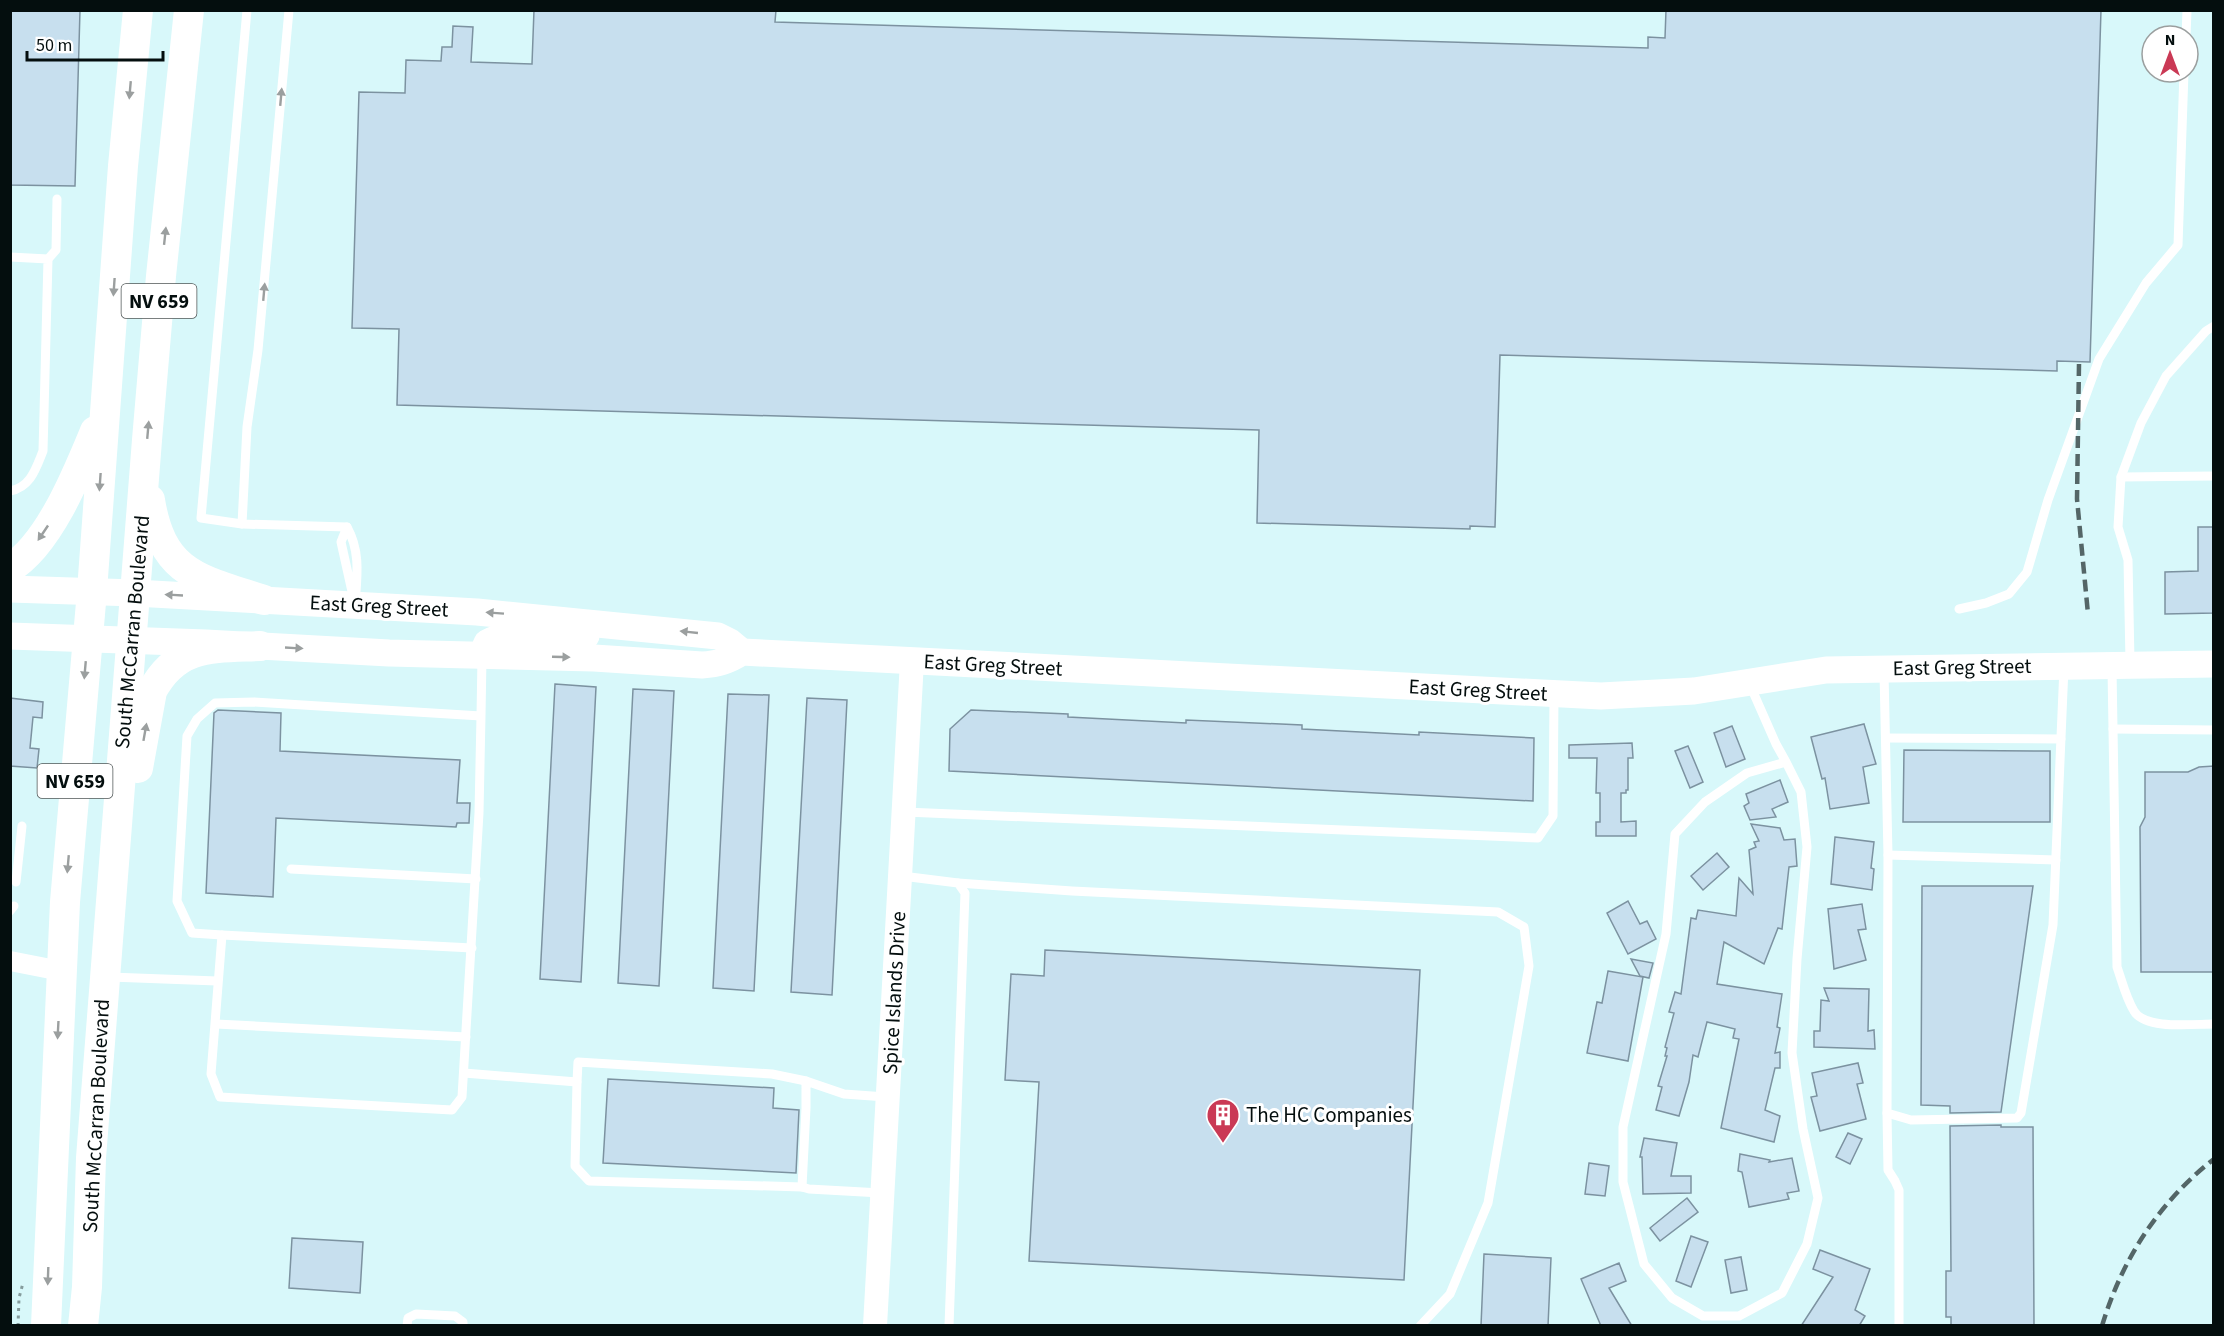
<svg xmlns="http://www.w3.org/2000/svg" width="2224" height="1336" font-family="'Source Sans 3',sans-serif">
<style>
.building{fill:#c7dfee;stroke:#7c92a0;stroke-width:1.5}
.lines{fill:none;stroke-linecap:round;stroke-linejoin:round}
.path{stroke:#859c9d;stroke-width:3;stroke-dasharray:3 4.5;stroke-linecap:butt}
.service{stroke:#fff;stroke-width:9}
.minor{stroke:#fff;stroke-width:20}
.tertiary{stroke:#fff;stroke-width:24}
.secondary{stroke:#fff;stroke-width:27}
.primary{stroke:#fff;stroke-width:30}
.rail{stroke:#546667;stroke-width:4.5;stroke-dasharray:12 6;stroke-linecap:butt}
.oneway{fill:#9b9f9f}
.labels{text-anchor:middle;stroke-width:6;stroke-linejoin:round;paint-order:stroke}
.shield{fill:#fff;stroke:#4f5656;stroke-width:1.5}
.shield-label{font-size:20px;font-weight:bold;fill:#040e0e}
.street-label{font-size:21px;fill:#040e0e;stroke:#fff}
.poi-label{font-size:21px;fill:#040e0e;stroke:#fff;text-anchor:start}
</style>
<rect width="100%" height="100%" fill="#d8f8fa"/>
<!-- building -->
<g class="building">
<polygon points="10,10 80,10 75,186 10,185"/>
<polygon points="534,10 776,10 775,22 1648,48 1648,37 1665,38 1666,10 2101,10 2090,362 2057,361 2057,371 1500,355 1495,527 1470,526 1470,529 1257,523 1259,430 397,405 399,329 352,328 359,92 405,93 406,60 441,61 442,47 452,47 453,26 473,27 471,62 532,64"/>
<polygon points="2198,527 2214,527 2214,613 2165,614 2165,572 2198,571"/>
<polygon points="555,684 596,687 581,982 540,979"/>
<polygon points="633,689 674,691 659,986 618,983"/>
<polygon points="728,694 769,695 754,991 713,988"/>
<polygon points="10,698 43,702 42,718 33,717 30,748 39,749 37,768 10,766"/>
<polygon points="807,698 847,700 832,995 791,992"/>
<polygon points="218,710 281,713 280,751 460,760 457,803 470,803 469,823 457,823 456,827 276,818 273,897 206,893 214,713"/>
<polygon points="971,710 1068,714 1068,717 1186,723 1186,720 1302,725 1302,729 1419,735 1419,732 1534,738 1533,801 949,771 950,729"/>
<polygon points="1864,724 1876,764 1863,767 1869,803 1830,809 1825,778 1822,779 1811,737"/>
<polygon points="1732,726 1745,759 1726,767 1714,733"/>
<polygon points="1632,743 1633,758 1628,758 1628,790 1626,790 1626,793 1621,793 1621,822 1636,821 1636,836 1596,836 1596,822 1600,822 1600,793 1596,793 1597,758 1569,758 1569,745"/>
<polygon points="1688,746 1703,782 1690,788 1675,751"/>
<polygon points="1904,750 2050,751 2050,822 1903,822"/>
<polygon points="2214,766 2214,972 2141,972 2140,827 2145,817 2145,772 2188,772 2199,767"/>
<polygon points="1780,780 1788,802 1772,809 1776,817 1750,820 1744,806 1749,803 1746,794"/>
<polygon points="1751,824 1780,828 1784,840 1795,839 1797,866 1789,867 1782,929 1778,928 1764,964 1724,942 1717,984 1782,994 1777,1027 1780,1028 1775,1053 1780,1052 1780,1068 1775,1068 1765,1110 1780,1116 1774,1142 1721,1128 1739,1039 1733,1038 1735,1029 1707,1022 1698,1057 1693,1055 1689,1082 1679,1116 1656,1110 1662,1087 1658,1086 1667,1056 1665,1056 1667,1048 1665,1047 1674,1013 1669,1012 1675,992 1681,994 1691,918 1696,919 1698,910 1736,916 1739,878 1753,894 1749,850 1756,847 1754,842 1759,841"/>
<polygon points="1835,837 1874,842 1871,868 1874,869 1872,890 1831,884"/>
<polygon points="1717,853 1729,867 1703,890 1691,876"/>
<polygon points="1922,886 2033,886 2001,1112 1950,1113 1950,1106 1921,1105"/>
<polygon points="1628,901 1640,924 1647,921 1656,939 1628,954 1607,913"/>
<polygon points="1862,904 1866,929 1858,930 1866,960 1834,969 1828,909"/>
<polygon points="1045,950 1420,970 1404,1280 1029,1261 1039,1082 1005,1080 1011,974 1044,976"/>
<polygon points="1631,959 1653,963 1649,978 1640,976"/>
<polygon points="1608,971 1643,977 1628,1061 1587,1053 1597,1002 1602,1003"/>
<polygon points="1824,988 1869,989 1868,1031 1874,1030 1875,1049 1814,1047 1814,1031 1820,1031 1821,1000 1829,1001"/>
<polygon points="1858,1063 1863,1083 1857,1084 1866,1119 1820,1131 1811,1097 1817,1096 1812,1073"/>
<polygon points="608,1079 774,1088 773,1108 799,1110 796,1173 603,1163"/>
<polygon points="2001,1125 2001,1127 2033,1127 2034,1326 1951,1326 1951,1317 1946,1317 1946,1271 1951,1271 1950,1126"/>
<polygon points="1848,1133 1862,1139 1850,1164 1836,1157"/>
<polygon points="1644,1138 1677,1143 1671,1176 1691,1176 1691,1193 1643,1194 1642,1157 1640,1157"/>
<polygon points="1740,1154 1770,1160 1769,1162 1792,1158 1799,1191 1787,1193 1789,1199 1749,1207 1742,1172 1738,1171"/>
<polygon points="1589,1163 1609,1166 1605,1196 1585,1194"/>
<polygon points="1687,1198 1698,1212 1660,1241 1650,1228"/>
<polygon points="1691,1236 1708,1242 1691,1287 1676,1281"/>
<polygon points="292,1238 363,1242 360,1293 289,1288"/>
<polygon points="1820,1250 1870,1269 1855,1310 1865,1316 1859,1326 1801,1326 1833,1277 1813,1269"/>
<polygon points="1484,1254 1551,1258 1548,1326 1481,1326"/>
<polygon points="1741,1257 1747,1290 1731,1293 1725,1260"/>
<polygon points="1619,1263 1626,1281 1609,1288 1632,1326 1601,1326 1581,1279"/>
</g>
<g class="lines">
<!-- path -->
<polyline class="path" points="18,1326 19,1298 23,1283"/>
<!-- service -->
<g class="service">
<polyline points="247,10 201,518 242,524 347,527"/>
<polyline points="2186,36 2187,10"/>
<path d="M10,257l38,2 -5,192c-7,17 -12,36 -33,40"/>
<polyline points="48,259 56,250 57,199"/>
<polyline points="2121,477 2214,476"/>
<polyline points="242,524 247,427 258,350 289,10"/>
<path d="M347,527c14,25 10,50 8,78l-14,-63z"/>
<polyline points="1959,609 1986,603 2009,594 2027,572 2048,500 2099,359 2146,283 2178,245 2184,72"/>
<polyline points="2130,662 2128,560 2118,527 2121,477 2141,423 2166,376 2206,331 2214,326"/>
<path d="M2112,669l5,298c5,14 9,31 17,44 11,19 59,13 80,13"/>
<polyline points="1884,672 1888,855 1887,1113 1911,1120 2017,1118 2021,1113 2053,925 2064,667"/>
<polyline points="1750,685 1776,744 1786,762 1801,792 1807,847 1797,959 1792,1053 1803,1129 1818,1198 1807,1244 1782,1293 1739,1316 1703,1316 1672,1298 1644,1264 1623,1182 1623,1127 1666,934 1675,834 1705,802 1747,773 1786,762"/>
<polyline points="481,716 479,813 462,1097 452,1110 220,1097 211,1074 222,935 192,933 177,901 187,736 197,719 215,703 254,702 481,716 482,657"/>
<polyline points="2113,729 2214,730"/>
<polyline points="1886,738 2061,739"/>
<polyline points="905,812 1538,838 1553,816 1554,696"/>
<polyline points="1888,855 2056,860"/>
<polyline points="291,869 476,879"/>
<polyline points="902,876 958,883 965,893 949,1326"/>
<polyline points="16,882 22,826"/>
<polyline points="958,883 1072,891 1498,912 1524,927 1529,966 1488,1203 1450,1294 1420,1326"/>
<polyline points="10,911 14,906"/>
<polyline points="222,935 472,948"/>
<polyline points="110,977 217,981"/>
<polyline points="216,1024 466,1037"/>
<polyline points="464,1073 577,1082 578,1062 772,1074 806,1081"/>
<polyline points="577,1082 575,1166 589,1181 802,1187"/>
<polyline points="1887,1113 1888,1170 1895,1181 1899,1190 1899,1326"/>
<polyline points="881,1193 809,1189 802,1187 806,1108 806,1081 844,1094 886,1097"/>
<polyline points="407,1326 408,1318 416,1314 455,1316 463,1322 463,1326"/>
</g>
<!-- minor -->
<polyline class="minor" points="10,961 61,971"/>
<!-- tertiary -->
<polyline class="tertiary" points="875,1326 912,661"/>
<!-- secondary -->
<g class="secondary">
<polyline points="10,589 135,593 477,612 718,636 730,642 742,652"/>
<path d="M10,636l196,7 183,10 205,5 108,7c16,-1 26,-4 40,-13l859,44 93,-5 132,-21 388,-6"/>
<path d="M482,654l5,-11c29,-17 67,-1 99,-7"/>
</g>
<!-- primary -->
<g class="primary">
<path d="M150,500c12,75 50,79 114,100"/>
<path d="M10,568c39,-23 68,-96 85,-137"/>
<path d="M138,768l14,-77c25,-47 61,-43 108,-45"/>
<polyline points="46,1326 65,902 92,591 123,166 138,10"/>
<polyline points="83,1326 87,1287 91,1158 147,440 161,276 189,10"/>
</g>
<!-- rail -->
<g class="rail">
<polyline points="2079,364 2077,499 2088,614"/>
<path d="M2102,1326c20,-67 57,-124 112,-167"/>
</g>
</g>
<!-- one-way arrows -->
<defs><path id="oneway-solid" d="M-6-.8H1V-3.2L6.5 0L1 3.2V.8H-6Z" transform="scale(1.5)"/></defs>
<g class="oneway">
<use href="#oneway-solid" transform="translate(130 90) rotate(95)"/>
<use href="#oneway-solid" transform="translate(281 97) rotate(-85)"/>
<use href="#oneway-solid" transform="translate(165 236) rotate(-84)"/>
<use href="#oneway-solid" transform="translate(114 287) rotate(94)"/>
<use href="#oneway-solid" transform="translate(264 292) rotate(-85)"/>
<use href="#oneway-solid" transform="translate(148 430) rotate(-85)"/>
<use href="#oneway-solid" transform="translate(100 482) rotate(94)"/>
<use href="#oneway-solid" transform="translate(43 533) rotate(124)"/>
<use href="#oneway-solid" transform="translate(174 595) rotate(-177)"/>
<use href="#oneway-solid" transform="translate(495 613) rotate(-176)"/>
<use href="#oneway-solid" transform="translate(689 632) rotate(-174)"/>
<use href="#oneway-solid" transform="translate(294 648) rotate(3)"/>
<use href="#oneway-solid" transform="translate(561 657) rotate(2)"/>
<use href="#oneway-solid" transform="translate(85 670) rotate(95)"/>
<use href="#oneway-solid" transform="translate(145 732) rotate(-80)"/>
<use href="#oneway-solid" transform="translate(68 864) rotate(95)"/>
<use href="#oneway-solid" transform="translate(58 1030) rotate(93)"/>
<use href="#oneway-solid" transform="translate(48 1276) rotate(92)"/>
</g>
<!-- icons -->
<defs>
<g id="building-pin" transform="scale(1.725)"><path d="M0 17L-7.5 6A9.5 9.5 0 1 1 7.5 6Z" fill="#ca3955" stroke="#fff"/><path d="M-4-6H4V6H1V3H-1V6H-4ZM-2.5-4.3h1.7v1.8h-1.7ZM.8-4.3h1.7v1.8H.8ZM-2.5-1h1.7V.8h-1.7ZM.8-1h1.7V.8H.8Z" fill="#fff"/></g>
</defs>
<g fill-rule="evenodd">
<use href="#building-pin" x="1223" y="1115"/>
</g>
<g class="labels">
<!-- shield labels -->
<g class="shield">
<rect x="121.5" y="284" width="75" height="34" rx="4.5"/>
<rect x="37.5" y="764" width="75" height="34" rx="4.5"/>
</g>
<g class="shield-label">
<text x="159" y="308">NV 659</text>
<text x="75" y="788">NV 659</text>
</g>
<!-- street labels -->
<g class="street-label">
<text transform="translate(379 606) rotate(3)" y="7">East Greg Street</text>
<text transform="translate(132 632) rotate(-85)" y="7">South McCarran Boulevard</text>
<text transform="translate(993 665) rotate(3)" y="7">East Greg Street</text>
<text transform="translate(1962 667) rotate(-1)" y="7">East Greg Street</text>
<text transform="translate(1478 690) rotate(3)" y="7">East Greg Street</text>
<text transform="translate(894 993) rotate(-87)" y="7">Spice Islands Drive</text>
<text transform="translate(96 1116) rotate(-87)" y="7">South McCarran Boulevard</text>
</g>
<!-- poi labels -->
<g class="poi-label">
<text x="1246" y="1122">The HC Companies</text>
</g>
</g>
<!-- border -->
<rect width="2224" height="1336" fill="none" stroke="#040e0e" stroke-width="24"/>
<!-- north arrow -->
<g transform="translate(2170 54)"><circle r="28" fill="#ffffff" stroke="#9b9f9f" stroke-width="1.5"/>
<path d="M0-4.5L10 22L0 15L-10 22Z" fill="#ca3955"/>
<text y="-9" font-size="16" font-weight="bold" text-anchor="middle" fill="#040e0e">N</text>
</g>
<!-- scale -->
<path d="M27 51v9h136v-9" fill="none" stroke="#040e0e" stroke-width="3"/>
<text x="36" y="51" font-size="18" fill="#040e0e" stroke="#ffffff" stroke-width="4.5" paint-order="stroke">50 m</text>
</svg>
